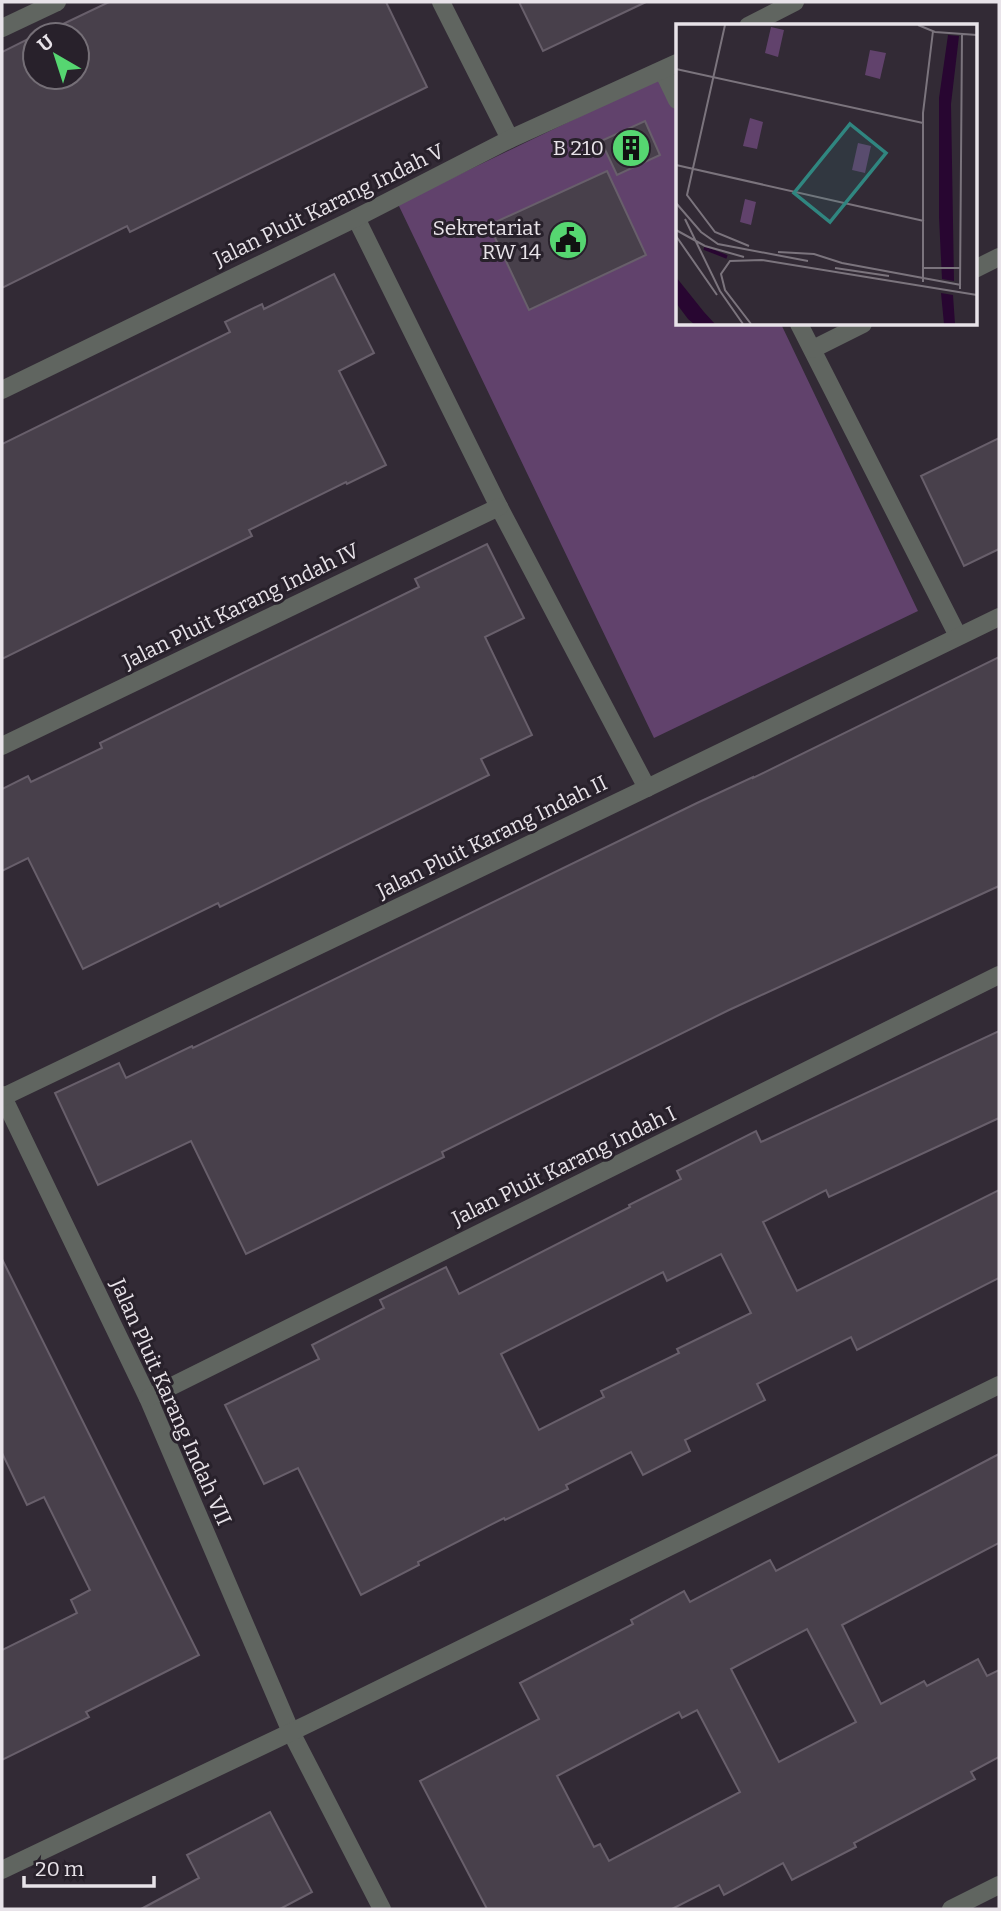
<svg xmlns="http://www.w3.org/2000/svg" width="1001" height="1911" font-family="Bitter,serif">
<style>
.green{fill:#61426c}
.building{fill:#48404b;stroke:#685f6b;stroke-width:2;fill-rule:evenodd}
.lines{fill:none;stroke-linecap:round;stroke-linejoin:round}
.minor{stroke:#606560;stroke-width:18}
.tertiary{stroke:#606560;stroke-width:18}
.labels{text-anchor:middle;stroke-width:6;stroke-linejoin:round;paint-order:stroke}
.poi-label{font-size:21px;fill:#e8e3e9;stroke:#28212b;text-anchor:end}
.street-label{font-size:21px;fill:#e8e3e9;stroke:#28212b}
.inset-river{fill:none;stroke:#280631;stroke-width:3.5}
.inset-road{fill:none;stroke:#7b747d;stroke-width:2}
.view{fill:#308680;fill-opacity:0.15;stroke:#308680;stroke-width:3.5}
.inset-edge{fill:none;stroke:#e8e3e9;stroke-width:3.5}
</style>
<rect width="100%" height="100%" fill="#322a35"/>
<!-- green -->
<polygon class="green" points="662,77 677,108 677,324 781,324 918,611 654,738 398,204"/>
<!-- building -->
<g class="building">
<polygon points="109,2 386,2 427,87 130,232 127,226 2,288 2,52 30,38 31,40 35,38 35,77 77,77 77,35 40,35"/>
<polygon points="519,2 646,2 543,51"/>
<polygon points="645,121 660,155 617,175 601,141"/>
<polygon points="607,171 646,255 529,310 489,225"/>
<polygon points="334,274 374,353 339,371 386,465 347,484 346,482 249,530 252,536 2,659 2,444 230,332 225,322 262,304 264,309"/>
<polygon points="999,438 999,549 964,566 921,476"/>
<polygon points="487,544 524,618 485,637 532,735 481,759 489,775 220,907 218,903 83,969 28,858 2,871 2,789 28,776 31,782 102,748 100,743 419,587 415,579"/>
<polygon points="999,657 999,886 729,1010 442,1152 444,1157 246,1254 191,1141 98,1185 55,1093 119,1063 126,1078 192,1046 193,1048 697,803 753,777 753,778"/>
<path d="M999,1031v87l-170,79 -3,-7 -63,32 34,69 202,-101v88l-142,72 -6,-13 -94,47 8,16 -80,40 5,11 -47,24 -12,-23 -65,33 2,4 -63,31 -1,-2 -86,44 1,3 -58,30 -63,-127 -34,16 -39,-79 94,-46 -7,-14 72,-37 -4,-8 66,-33 13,27 171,-87 -1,-2 52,-26 -4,-8 79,-40 5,11zM721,1254l30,59 -74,36 2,4 -78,38 3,6 -65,33 -38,-76 162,-82 4,9z"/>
<polygon points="2,1259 199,1655 86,1712 89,1717 2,1760 2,1650 77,1613 71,1600 90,1590 44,1497 27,1505 2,1453"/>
<path d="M999,1454v89l-157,82 39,79 43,-23 3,5 51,-27 9,17 12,-6v87l-28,15 4,7 -121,64 2,4 -64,33 -9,-17 -59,32 -5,-10 -47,24h-185l-67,-128 119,-62 -19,-36 113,-59 -2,-4 53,-29 6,11 80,-42 6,11zM807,1629l49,93 -77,40 -48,-93zM697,1710l43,82 -131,69 -9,-17 -6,3 -37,-71 122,-64 3,6z"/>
<polygon points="270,1812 312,1892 280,1909 141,1909 199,1878 187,1855"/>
</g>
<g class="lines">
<!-- minor -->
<g class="minor">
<polyline points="441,2 510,139"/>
<polyline points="748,26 795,2"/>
<polyline points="2,28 57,2"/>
<polyline points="663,71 677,100"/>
<polyline points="356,218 499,507 647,788"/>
<polyline points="975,269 999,257"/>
<polyline points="799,324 958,636"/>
<polyline points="813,349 863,324"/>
<polyline points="2,390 356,218 510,139 677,63"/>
<polyline points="2,746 499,507"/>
<polyline points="2,1095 148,1398 291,1732 382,1909"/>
<polyline points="3,1097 647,788 999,617"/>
<polyline points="148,1398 999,975"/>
<polyline points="951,1909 999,1885"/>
</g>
<!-- tertiary -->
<polyline class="tertiary" points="2,1870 310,1723 999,1385"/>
</g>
<!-- icons -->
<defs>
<g id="building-disc" transform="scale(2.0125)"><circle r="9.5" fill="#56d671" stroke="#28212b"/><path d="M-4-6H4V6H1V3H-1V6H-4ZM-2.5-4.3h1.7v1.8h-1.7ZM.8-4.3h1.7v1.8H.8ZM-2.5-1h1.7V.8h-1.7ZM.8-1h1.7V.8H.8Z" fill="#111"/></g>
<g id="civic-disc" transform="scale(2.0125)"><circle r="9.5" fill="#56d671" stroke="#28212b"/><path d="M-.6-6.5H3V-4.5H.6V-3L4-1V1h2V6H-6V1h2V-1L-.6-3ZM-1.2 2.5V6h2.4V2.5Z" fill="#111"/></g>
</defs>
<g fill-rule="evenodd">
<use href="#building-disc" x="631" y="148"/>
<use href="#civic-disc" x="568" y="240"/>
</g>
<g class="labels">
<!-- poi labels -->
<g class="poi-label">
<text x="604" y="155">B 210</text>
<text x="541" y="235">Sekretariat<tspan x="541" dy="24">RW 14</tspan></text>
</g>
<!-- street labels -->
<g class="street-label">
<text transform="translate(329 205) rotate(-26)" y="7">Jalan Pluit Karang Indah V</text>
<text transform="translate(241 606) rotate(-26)" y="7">Jalan Pluit Karang Indah IV</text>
<text transform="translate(492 837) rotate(-26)" y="7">Jalan Pluit Karang Indah II</text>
<text transform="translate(564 1166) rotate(-26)" y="7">Jalan Pluit Karang Indah I</text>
<text transform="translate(171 1402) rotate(66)" y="7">Jalan Pluit Karang Indah VII</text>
</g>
</g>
<!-- overview -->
<g transform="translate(676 24)">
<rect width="301" height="301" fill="#322a35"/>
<path d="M95,3l13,3 -6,27 -13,-4zM194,26l16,3 -6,26 -15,-4zM74,94l13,4 -6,27 -14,-3zM182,119l13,3 -6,27 -13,-3zM69,175l11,3 -5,23 -11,-3z" fill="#61426c"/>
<path d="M272,11l11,1 -8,68 3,177 -12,-2 -3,-62v-119zM0,253l28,35 11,12h-21l-6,-5 -12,-16zM265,269l12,2 2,29h-11z" fill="#280631"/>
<path class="inset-river" d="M28,224l23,9"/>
<path class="inset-road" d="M49,1l-38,170 28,37 34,14M242,1l17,7 42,3M0,45l247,54M0,141l248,56M0,179l25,29 17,12 90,17M9,195l35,72 23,33M0,206l29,16 39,11M0,212l41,59M102,228l36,2 28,9 119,22M86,236l215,35M159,244l54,8M248,244h36M247,258v-169l10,-82M284,265l2,-254M75,300l-26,-34 -4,-16 9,-13 32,-1"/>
<path class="view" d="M174,100l36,29 -56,69 -36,-29z"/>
<rect width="301" height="301" class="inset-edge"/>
</g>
<!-- border -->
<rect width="1001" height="1911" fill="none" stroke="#e8e3e9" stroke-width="7"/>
<!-- north arrow -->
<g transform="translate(56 56) rotate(321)"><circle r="33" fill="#28212b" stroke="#756f77" stroke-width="2"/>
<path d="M0-5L12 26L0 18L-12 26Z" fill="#56d671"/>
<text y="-10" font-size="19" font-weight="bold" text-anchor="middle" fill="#e8e3e9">U</text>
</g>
<!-- scale -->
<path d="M24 1876v10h130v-10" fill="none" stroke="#e8e3e9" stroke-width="3.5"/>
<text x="35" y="1876" font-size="21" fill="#e8e3e9" stroke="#28212b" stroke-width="5" paint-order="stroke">20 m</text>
</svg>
